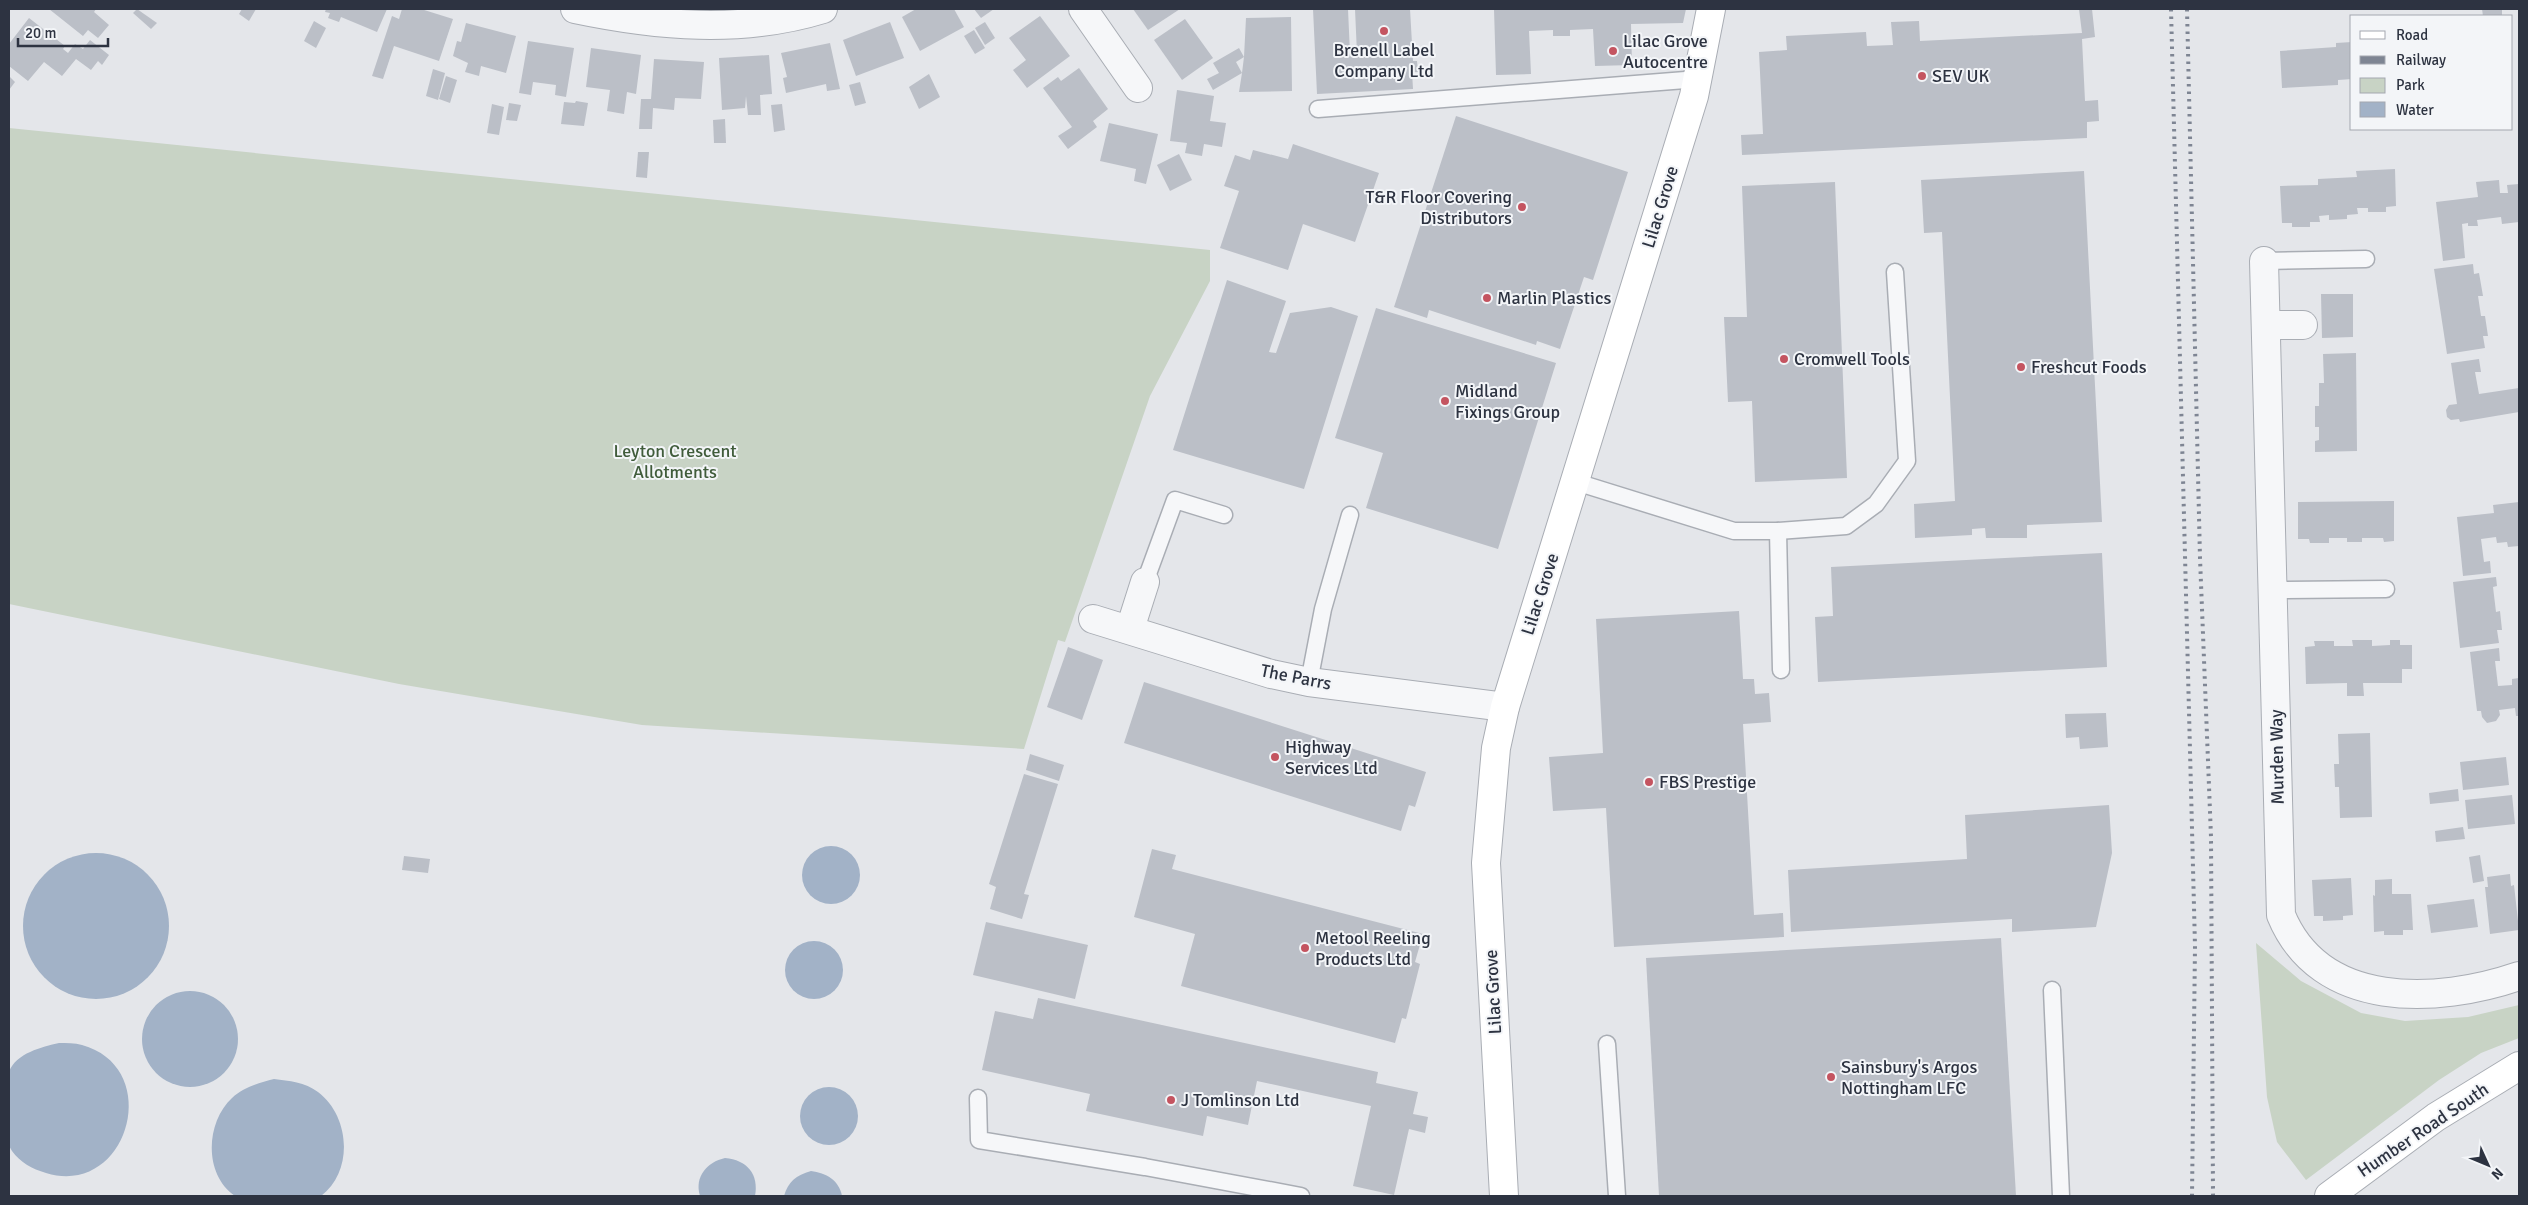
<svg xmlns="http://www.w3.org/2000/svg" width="2528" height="1205" font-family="Signika,sans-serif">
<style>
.green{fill:#c8d3c5}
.water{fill:#a2b2c7}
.building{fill:#bbbfc7}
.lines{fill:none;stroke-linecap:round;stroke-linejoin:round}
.lane-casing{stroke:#a9adb4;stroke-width:19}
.street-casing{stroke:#a9adb4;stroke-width:30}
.secondary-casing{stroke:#a9adb4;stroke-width:30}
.lane{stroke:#f6f7f9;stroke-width:16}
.street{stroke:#f6f7f9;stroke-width:28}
.secondary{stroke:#fff;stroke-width:28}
.rail{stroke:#7e8593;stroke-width:4;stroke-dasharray:2.5 5;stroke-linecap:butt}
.poi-dot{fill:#c45460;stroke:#f3f5f8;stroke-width:2}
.labels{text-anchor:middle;stroke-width:4;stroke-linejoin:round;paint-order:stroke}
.poi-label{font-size:18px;fill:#2d3341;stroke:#f3f5f8;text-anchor:start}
.street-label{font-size:18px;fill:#2d3341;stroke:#f3f5f8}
.park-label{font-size:18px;fill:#405c3b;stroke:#f3f5f8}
</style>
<rect width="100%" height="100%" fill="#e4e6ea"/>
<!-- green -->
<g class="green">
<polygon points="9,128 1210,250 1210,281 1150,396 1065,642 1058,640 1024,749 642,725 399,684 9,604"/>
<polygon points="2256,943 2301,981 2361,1013 2405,1021 2468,1017 2519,1005 2519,1038 2481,1053 2439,1080 2306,1180 2277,1142 2267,1097"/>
</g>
<!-- water -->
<g class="water">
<circle cx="831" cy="875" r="29"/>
<circle cx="96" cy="926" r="73"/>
<circle cx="814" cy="970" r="29"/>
<circle cx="190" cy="1039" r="48"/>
<path d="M59,1043c7,0 16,0 23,2 83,23 46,153 -36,128 -14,-4 -26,-11 -34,-22 -6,-8 -3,-24 -3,-33 0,-11 -3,-36 0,-46 7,-19 33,-25 50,-29z"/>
<path d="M274,1079c15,2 31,3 44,13 32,24 36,79 3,104h-86c-32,-22 -29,-74 -3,-98 12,-11 27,-15 42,-19z"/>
<circle cx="829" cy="1116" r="29"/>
<path d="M725,1158c22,2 34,16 30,38h-55c-6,-19 7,-34 25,-38z"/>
<path d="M811,1171c15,2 28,9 31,25h-58c4,-14 12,-21 27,-25z"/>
</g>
<!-- building -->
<g class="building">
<polygon points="49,9 96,9 94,12 109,25 98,38 88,30 83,36"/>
<polygon points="137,9 157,23 151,29 133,13"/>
<polygon points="242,9 256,9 249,21 239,14"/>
<polygon points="326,9 387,9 377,32 341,17 339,22 328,18 330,13 325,12"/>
<polygon points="402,9 421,9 453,19 439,61 394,46 383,79 372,76 392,16 399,19"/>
<polygon points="916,9 954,9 964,27 920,51 902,17"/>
<polygon points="974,9 994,9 981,18"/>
<polygon points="1133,9 1180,9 1148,30"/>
<polygon points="1313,9 1348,9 1350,54 1357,54 1355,9 1410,9 1413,61 1417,61 1418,72 1412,72 1413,89 1317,94"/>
<polygon points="1494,9 1686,9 1683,23 1631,24 1632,65 1595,66 1593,29 1570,30 1570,36 1553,36 1553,30 1529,31 1531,74 1496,75"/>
<polygon points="2079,9 2092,9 2095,37 2082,39 2085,101 2098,100 2099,121 2087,122 2087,138 1742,155 1741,135 1763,134 1759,52 1787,50 1786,36 1866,32 1867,46 1893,45 1891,22 1919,21 1920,41 2082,33"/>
<polygon points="2482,9 2502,9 2502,16 2483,16"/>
<polygon points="1040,16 1070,56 1027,88 1013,70 1026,60 1009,38"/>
<polygon points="1291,17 1292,91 1239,92 1242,73 1244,57 1236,62 1242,73 1213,90 1207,79 1219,73 1213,63 1239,48 1244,57 1246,18"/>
<polygon points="29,18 65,46 63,49 68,53 75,44 83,49 90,40 109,55 102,65 98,61 91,70 76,59 62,76 44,62 28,81 9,66 9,44"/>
<polygon points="1185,19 1213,58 1182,80 1154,40"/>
<polygon points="314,21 326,28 316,48 304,41"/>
<polygon points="890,22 904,58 856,76 843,40"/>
<polygon points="985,22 995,38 985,45 975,28"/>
<polygon points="466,23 516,36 506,73 481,66 479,76 465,72 468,63 453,56 457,41 461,42"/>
<polygon points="974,30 985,48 975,54 964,36"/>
<polygon points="528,41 574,48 566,97 555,95 556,85 533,82 531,95 519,93"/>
<polygon points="2352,42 2352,79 2338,80 2338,85 2282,88 2280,51 2336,47 2336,43"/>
<polygon points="830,43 840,89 827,91 826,84 786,93 783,78 787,77 781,53"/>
<polygon points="591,48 641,55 636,94 627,92 624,114 607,111 610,90 586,87"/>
<polygon points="769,55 772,94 760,95 761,115 748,115 746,96 745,108 722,110 719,58"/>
<polygon points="654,59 704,62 701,99 675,98 674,110 653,108 652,129 639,129 641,99 651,99"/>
<polygon points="1079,68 1108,109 1093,121 1097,127 1068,149 1058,136 1072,127 1043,88 1058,77 1061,81"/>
<polygon points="433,69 445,73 438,100 426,96"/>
<polygon points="929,74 940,97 919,109 909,87"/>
<polygon points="9,76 15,82 9,90"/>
<polygon points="446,76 457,80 450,103 439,99"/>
<polygon points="860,82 866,103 855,106 849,85"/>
<polygon points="1177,90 1214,96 1210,121 1226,123 1222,147 1204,144 1202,156 1185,153 1187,143 1170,141"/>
<polygon points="576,101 588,103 584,126 561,124 564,102 575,103"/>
<polygon points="509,103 521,105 517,121 506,120"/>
<polygon points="492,104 504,107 499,135 487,133"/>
<polygon points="782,104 785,130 774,132 771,105"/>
<polygon points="1456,116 1628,172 1593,280 1584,277 1560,349 1537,341 1536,345 1429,310 1427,318 1394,307"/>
<polygon points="725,119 726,143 714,143 713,120"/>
<polygon points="1109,123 1158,134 1146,184 1134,181 1136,169 1100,161"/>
<polygon points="1293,144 1379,173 1355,242 1303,224 1288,270 1220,248 1239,191 1224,186 1235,155 1250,160 1253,150 1288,159"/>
<polygon points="638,152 649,152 647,178 636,177"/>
<polygon points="1179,154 1192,180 1170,191 1157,165"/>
<polygon points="2395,169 2396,206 2386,207 2386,212 2368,212 2368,208 2357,208 2358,214 2347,215 2347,219 2329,220 2329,215 2319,216 2320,222 2310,222 2310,227 2292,227 2292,223 2282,223 2280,186 2318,185 2318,179 2357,177 2356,171"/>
<polygon points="2084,171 2102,522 2027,525 2027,538 1986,538 1985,528 1972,529 1972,535 1915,538 1914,504 1955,501 1942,232 1924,233 1921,180"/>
<polygon points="2499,180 2500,193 2508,193 2507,185 2519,184 2519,222 2502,224 2501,217 2477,220 2478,226 2468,226 2468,223 2462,224 2465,258 2443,261 2436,202 2478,197 2476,182"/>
<polygon points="1835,182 1847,478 1755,482 1752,401 1728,402 1724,317 1747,317 1742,186"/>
<polygon points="2473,264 2474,274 2479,273 2483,296 2478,296 2481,316 2485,316 2488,336 2483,336 2485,348 2447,354 2434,269"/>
<polygon points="1227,280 1286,301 1269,352 1276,353 1290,313 1331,307 1358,316 1304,489 1173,450"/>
<polygon points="2321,294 2353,294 2353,337 2322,338"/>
<polygon points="1376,308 1556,363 1498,549 1366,508 1383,453 1335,438"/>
<polygon points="2356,353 2357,451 2315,452 2315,441 2319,440 2319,427 2315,427 2315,406 2319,406 2319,383 2324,383 2323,354"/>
<polygon points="2479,359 2481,372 2475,372 2479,394 2519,388 2519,412 2460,422 2459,419 2451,420 2447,417 2446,410 2449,405 2457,404 2451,363"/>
<polygon points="2394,501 2394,541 2384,542 2383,538 2362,538 2362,542 2347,542 2347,538 2329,538 2329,543 2310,543 2309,539 2298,539 2298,502"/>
<polygon points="2519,502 2519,546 2508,547 2507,542 2497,543 2496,537 2481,539 2484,562 2490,561 2491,573 2463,576 2457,517 2494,513 2493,505"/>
<polygon points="2102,553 2107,667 1818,682 1815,617 1833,616 1831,567"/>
<polygon points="2496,577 2497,586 2493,587 2496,612 2500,611 2502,630 2497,630 2499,643 2460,648 2453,582"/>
<polygon points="1739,611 1743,679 1754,679 1755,694 1769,693 1771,722 1743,724 1754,915 1783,913 1784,937 1614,947 1606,808 1553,811 1549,757 1603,753 1596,619"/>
<polygon points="2352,640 2372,640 2372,646 2390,645 2390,640 2400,640 2400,645 2412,645 2412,669 2402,669 2402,683 2363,683 2364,696 2347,696 2347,683 2306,684 2305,647 2315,646 2314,641 2334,641 2334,646 2353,646"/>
<polygon points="1068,647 1103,660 1082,720 1047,707"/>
<polygon points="2499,648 2500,661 2495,661 2498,686 2512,685 2512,679 2519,678 2519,716 2516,716 2515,708 2499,710 2500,715 2496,721 2487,723 2482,717 2481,711 2477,711 2470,652"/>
<polygon points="1144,682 1426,772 1415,807 1409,805 1401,831 1124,743"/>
<polygon points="2106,713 2108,747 2080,749 2079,737 2066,738 2065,714"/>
<polygon points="2370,733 2372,817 2340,818 2339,787 2335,787 2334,764 2339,764 2338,734"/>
<polygon points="1030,754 1064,765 1059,781 1026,770"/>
<polygon points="2506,757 2509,785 2463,790 2460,762"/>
<polygon points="1024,774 1058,784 1024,894 1029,895 1022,919 990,909 996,887 989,884"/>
<polygon points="2458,789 2459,801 2430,804 2429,793"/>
<polygon points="2512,795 2515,824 2468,829 2465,800"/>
<polygon points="2109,805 2112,853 2096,927 2012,932 2012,919 1791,932 1788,870 1967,859 1965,815"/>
<polygon points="2463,827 2465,839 2436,842 2435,831"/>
<polygon points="1152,849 1176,855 1172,869 1423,934 1415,962 1420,964 1406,1019 1402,1018 1395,1043 1181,986 1195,934 1134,917"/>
<polygon points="2480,855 2484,881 2473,883 2469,857"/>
<polygon points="404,856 430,859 428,873 402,870"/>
<polygon points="2510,874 2511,886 2514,885 2519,930 2490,934 2485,887 2488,887 2487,877"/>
<polygon points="2351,878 2353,915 2343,916 2343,920 2323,921 2323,916 2314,916 2312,880"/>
<polygon points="2392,879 2392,894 2411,894 2413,930 2403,930 2403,935 2384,935 2384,931 2374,932 2373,895 2375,896 2375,880"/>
<polygon points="2474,899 2478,927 2431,933 2427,905"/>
<polygon points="986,922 1088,945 1075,999 973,975"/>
<polygon points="2001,938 2016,1196 1659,1196 1646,958"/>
<polygon points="1038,998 1378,1072 1376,1083 1418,1092 1413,1114 1428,1117 1425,1133 1409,1129 1394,1195 1353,1186 1371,1106 1257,1081 1248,1125 1207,1116 1203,1136 1086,1111 1090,1094 982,1070 995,1011 1033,1019"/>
</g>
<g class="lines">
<!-- lane casing -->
<g class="lane-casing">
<g id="lane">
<polyline points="1318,109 1698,79"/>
<polyline points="2264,261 2366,259"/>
<polyline points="1576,482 1734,531 1778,531 1846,526 1876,504 1907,461 1895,272"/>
<polyline points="1778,531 1781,670"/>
<polyline points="1145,582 1175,500 1224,515"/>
<polyline points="2274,590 2386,589"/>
<polyline points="1309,682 1323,609 1350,515"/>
<polyline points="2052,990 2061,1196"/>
<polyline points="1607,1044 1617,1196"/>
<polyline points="978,1098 979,1140 1145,1167 1301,1196"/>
</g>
</g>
<!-- street casing -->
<g class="street-casing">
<g id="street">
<path d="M575,9c81,17 167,25 248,0"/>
<polyline points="1083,9 1138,88"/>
<path d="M2264,261l17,654c39,95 156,89 238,61"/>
<polyline points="2266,325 2303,325"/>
<polyline points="1093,619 1271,674 1309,682 1505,707"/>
<polyline points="1130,629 1145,582"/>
</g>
</g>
<!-- secondary casing -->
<g class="secondary-casing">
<g id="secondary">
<polyline points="1504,1196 1486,863 1496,748 1505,707 1694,96 1711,9"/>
<polyline points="2329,1196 2436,1117 2519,1066"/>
</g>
</g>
<!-- lane -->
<use href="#lane" class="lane"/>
<!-- street -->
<use href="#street" class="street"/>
<!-- secondary -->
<use href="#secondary" class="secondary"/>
<!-- rail -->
<g class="rail">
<polyline points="2171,9 2195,946 2192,1196"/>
<polyline points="2187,9 2200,558 2211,837 2213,1196"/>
</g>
</g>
<!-- markers -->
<g class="poi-dot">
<circle cx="1384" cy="31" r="5"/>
<circle cx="1613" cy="51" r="5"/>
<circle cx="1922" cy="76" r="5"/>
<circle cx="1522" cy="207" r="5"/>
<circle cx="1487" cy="298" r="5"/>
<circle cx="1784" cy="359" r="5"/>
<circle cx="2021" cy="367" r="5"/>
<circle cx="1445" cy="401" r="5"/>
<circle cx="1275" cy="757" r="5"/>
<circle cx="1649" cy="782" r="5"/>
<circle cx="1305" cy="948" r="5"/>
<circle cx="1831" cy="1077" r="5"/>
<circle cx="1171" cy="1100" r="5"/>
</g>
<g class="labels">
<!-- poi labels -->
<g class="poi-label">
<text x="1623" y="47">Lilac Grove<tspan x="1623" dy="21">Autocentre</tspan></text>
<text x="1384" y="56" text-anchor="middle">Brenell Label<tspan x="1384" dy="21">Company Ltd</tspan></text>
<text x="1932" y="82">SEV UK</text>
<text x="1512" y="203" text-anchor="end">T&amp;R Floor Covering<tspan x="1512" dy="21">Distributors</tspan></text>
<text x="1497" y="304">Marlin Plastics</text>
<text x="1794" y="365">Cromwell Tools</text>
<text x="2031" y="373">Freshcut Foods</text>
<text x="1455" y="397">Midland<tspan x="1455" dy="21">Fixings Group</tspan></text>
<text x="1285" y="753">Highway<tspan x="1285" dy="21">Services Ltd</tspan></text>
<text x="1659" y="788">FBS Prestige</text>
<text x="1315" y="944">Metool Reeling<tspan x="1315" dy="21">Products Ltd</tspan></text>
<text x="1841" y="1073">Sainsbury's Argos<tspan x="1841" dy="21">Nottingham LFC</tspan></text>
<text x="1181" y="1106">J Tomlinson Ltd</text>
</g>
<!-- street labels -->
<g class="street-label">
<text transform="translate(1660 207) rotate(-73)" y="6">Lilac Grove</text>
<text transform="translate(1540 594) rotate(-72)" y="6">Lilac Grove</text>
<text transform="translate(1296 677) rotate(11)" y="6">The Parrs</text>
<text transform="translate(2277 757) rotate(-91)" y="6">Murden Way</text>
<text transform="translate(1493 992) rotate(-93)" y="6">Lilac Grove</text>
<text transform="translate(2423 1130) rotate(-34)" y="6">Humber Road South</text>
</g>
<!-- park labels -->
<g class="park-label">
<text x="675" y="457">Leyton Crescent<tspan x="675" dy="21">Allotments</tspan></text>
</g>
</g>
<!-- border -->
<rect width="2528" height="1205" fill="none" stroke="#2d3341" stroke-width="20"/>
<!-- legend -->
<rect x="2350" y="15" width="162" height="115" fill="#f3f5f8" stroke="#a4a7af"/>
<rect x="2360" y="31" width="25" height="8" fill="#ffffff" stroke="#a4a7af"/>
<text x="2396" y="40" font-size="15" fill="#2d3341">Road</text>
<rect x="2360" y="56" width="25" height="8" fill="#7e8593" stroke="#a4a7af"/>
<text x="2396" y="65" font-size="15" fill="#2d3341">Railway</text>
<rect x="2360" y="78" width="25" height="15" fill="#c8d3c5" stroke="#a4a7af"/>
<text x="2396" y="90" font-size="15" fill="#2d3341">Park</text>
<rect x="2360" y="102" width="25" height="15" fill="#a2b2c7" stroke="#a4a7af"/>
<text x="2396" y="115" font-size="15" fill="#2d3341">Water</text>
<!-- north arrow -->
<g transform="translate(2488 1165) rotate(134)" stroke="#f3f5f8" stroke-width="4" paint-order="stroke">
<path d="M0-4L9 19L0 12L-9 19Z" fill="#2d3341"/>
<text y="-8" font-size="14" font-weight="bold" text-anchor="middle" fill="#2d3341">N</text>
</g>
<!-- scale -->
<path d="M18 38v8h90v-8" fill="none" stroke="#2d3341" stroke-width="2.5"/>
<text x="25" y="38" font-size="15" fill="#2d3341" stroke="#f3f5f8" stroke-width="4" paint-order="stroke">20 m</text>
</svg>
